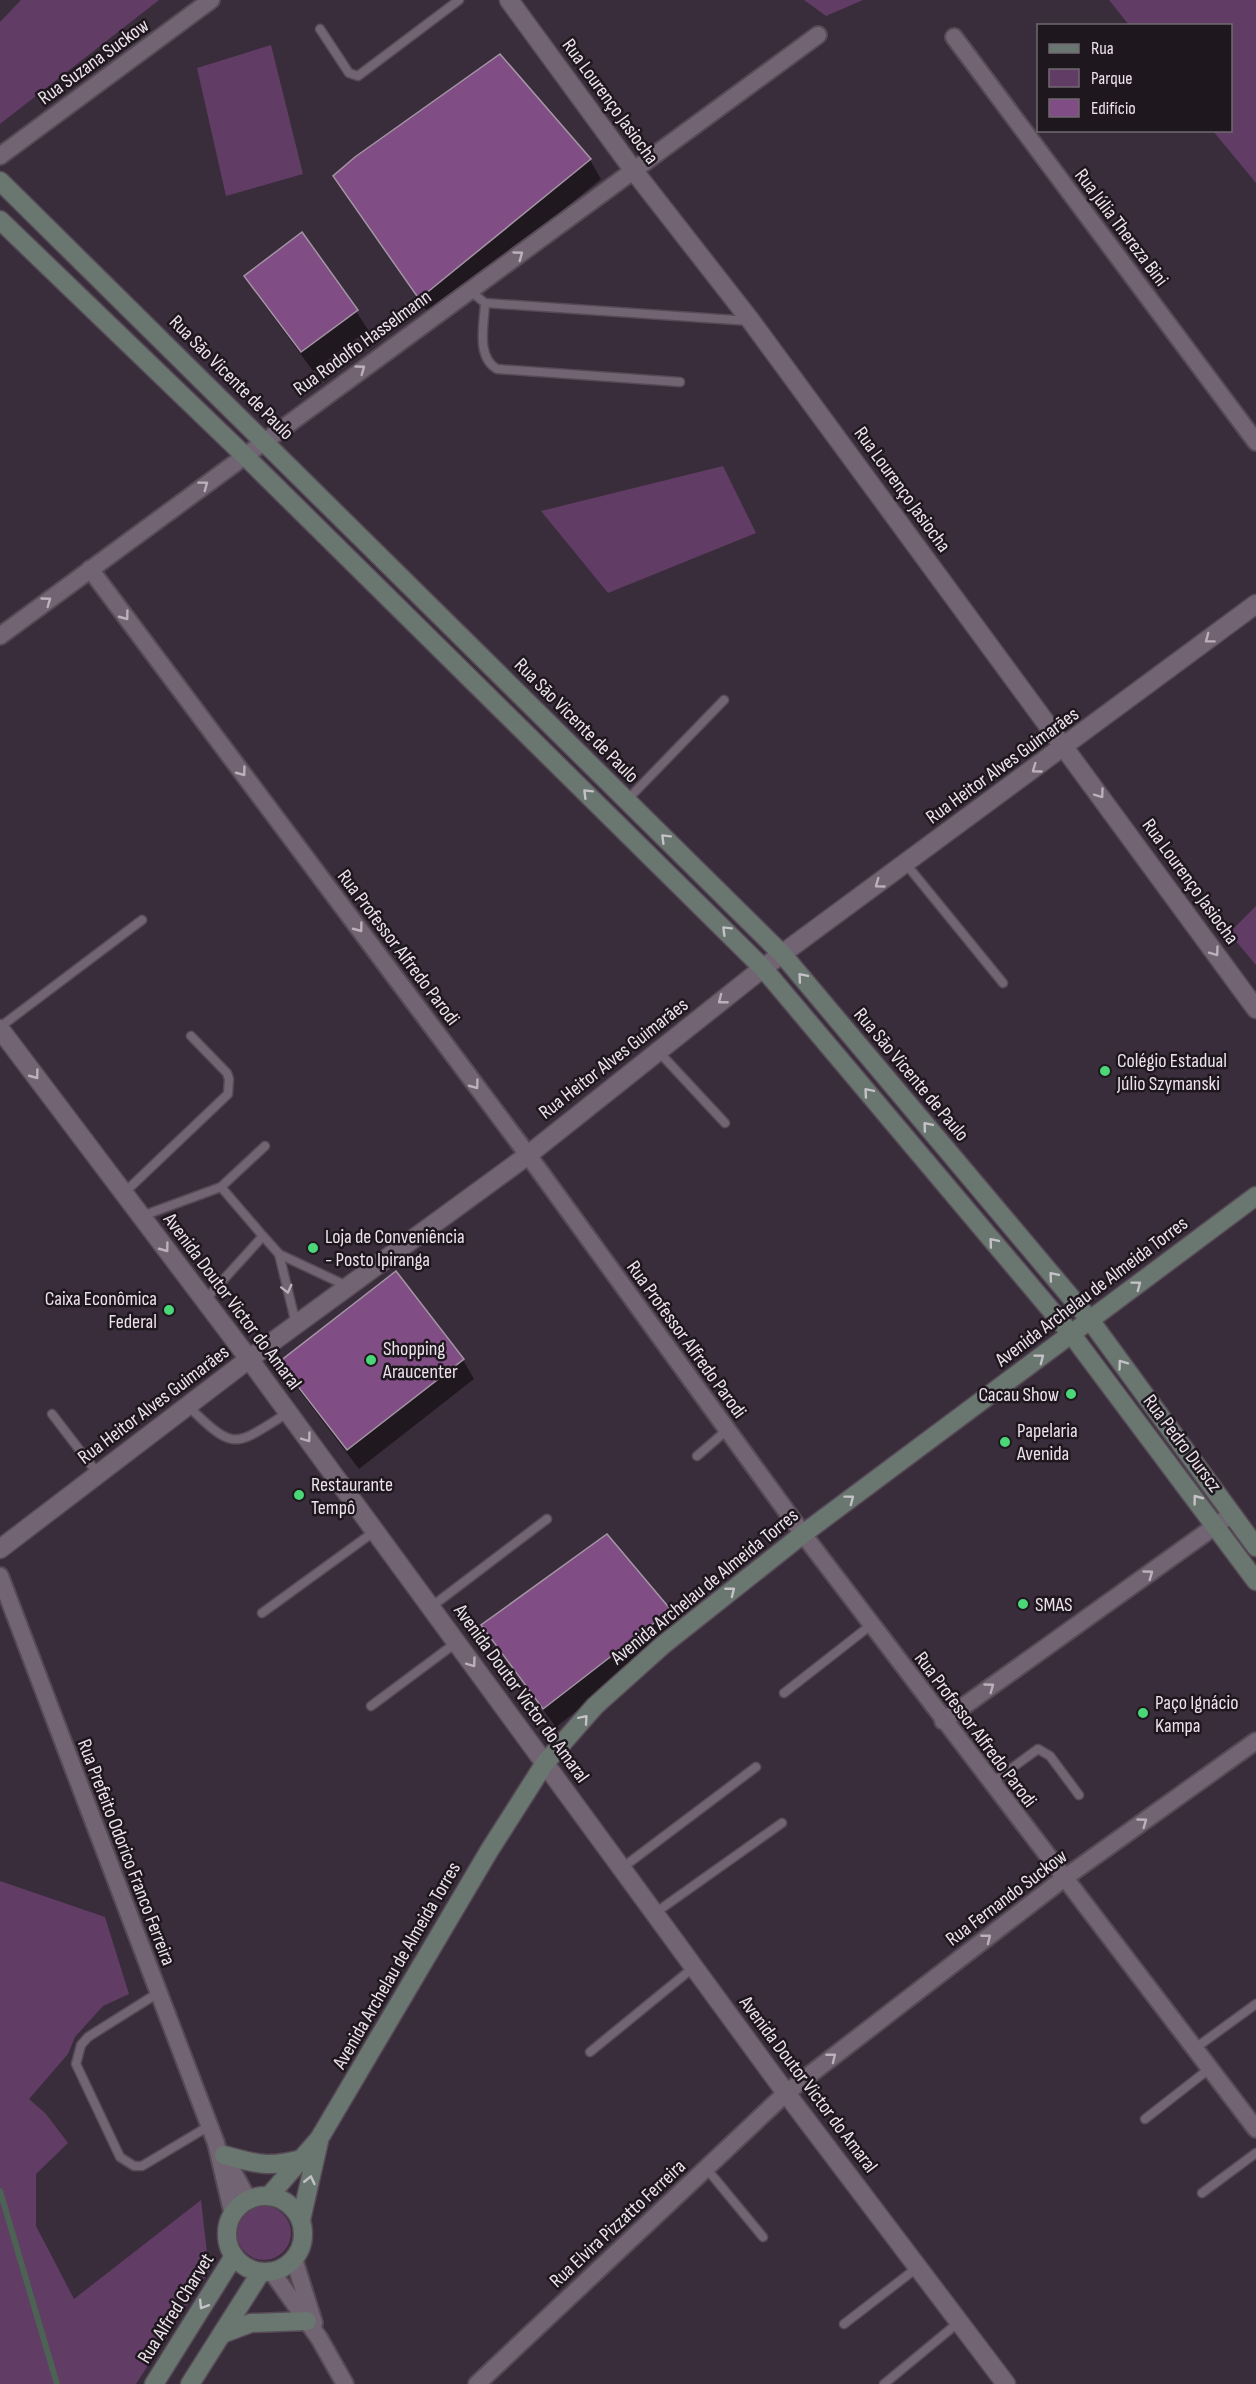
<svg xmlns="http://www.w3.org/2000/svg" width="1256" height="2384" font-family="'Sofia Sans Condensed',sans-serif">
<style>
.green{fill:#613c65}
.shadow{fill:#0007}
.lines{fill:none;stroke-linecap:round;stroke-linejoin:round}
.stream{stroke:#4b6254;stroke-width:6}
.building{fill:#804e85;stroke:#a495a5;stroke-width:1.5}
.service-casing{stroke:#564a56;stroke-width:11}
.minor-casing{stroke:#564a56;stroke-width:20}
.tertiary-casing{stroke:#564a56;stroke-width:21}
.secondary-casing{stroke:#564a56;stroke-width:21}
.service{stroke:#726473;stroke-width:8}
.minor{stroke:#726473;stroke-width:16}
.tertiary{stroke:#726473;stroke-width:18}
.secondary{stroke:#6a7670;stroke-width:18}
.oneway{stroke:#bbb0bb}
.oneway2{stroke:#c4c2c6}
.poi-dot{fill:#4bd677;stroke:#1e181e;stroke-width:2}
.labels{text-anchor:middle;stroke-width:5;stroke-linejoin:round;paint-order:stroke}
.street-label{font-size:20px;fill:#ebe2eb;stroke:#1e181e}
.poi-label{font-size:20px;fill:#ebe2eb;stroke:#1e181e;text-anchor:start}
</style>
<rect width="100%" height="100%" fill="#3a2d3b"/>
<!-- green -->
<g class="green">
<polygon points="21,0 159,0 0,124 0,22"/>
<polygon points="804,0 863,0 826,16"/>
<polygon points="1109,0 1256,0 1256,183 1213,131 1230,130 1230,26 1129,25"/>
<polygon points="271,45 303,174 226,196 197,68"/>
<polygon points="723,466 756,533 608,593 541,511"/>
<polygon points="1256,906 1256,965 1229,933"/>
<polygon points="0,1881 105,1917 129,1994 103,2006 75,2037 68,2054 29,2099 46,2114 68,2143 36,2174 36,2226 74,2299 201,2200 209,2271 136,2384 0,2384"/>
<circle cx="264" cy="2233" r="27"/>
</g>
<!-- shadow -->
<g class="shadow">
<polygon points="500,56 590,160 601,179 431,317 335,176"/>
<polygon points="246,276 356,311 368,330 313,371 257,295"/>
<polygon points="395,1273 463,1360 474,1379 359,1469 292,1381 281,1362"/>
<polygon points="669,1611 681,1630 556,1727 494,1645 483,1625"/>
</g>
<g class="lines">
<!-- stream -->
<polyline class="stream" points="0,2191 57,2384"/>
</g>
<!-- building -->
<g class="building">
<polygon points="500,54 591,159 419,299 333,176 355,157"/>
<polygon points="302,232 358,310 301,352 244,276"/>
<polygon points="396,1271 464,1359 347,1450 279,1362"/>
<polygon points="607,1534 671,1610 543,1709 481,1625"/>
</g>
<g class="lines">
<!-- service casing -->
<g class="service-casing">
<g id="service">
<polyline points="320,29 349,73 358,76 459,0"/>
<polyline points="469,290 485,303 750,321"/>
<path d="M485,303c-1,22 -9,54 12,66l183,13"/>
<polyline points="627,800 724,700"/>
<polyline points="906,864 1003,983"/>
<polyline points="0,1027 142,920"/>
<polyline points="658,1051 725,1123"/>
<polyline points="221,1187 265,1146"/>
<polyline points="124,1193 228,1094 229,1079 227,1073 191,1036"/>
<polyline points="142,1216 221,1187 263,1236 205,1300"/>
<polyline points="263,1236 279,1254 347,1286"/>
<polyline points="279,1254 296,1324"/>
<path d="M188,1406c48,47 46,40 101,6"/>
<polyline points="52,1414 98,1474"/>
<polyline points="697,1456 727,1430"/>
<polyline points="431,1607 547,1519"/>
<polyline points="262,1613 375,1531"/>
<polyline points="784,1693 871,1625"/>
<polyline points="371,1706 457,1642"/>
<polyline points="990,1784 1038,1749 1050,1756 1079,1795"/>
<polyline points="622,1868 756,1767"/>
<polyline points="655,1913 782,1823"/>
<polyline points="158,1993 88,2037 81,2045 76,2064 120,2157 134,2166 142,2166 209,2126"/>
<polyline points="1194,2049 1256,2004"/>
<polyline points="590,2052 694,1967"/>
<polyline points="1145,2119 1209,2069"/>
<polyline points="706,2168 763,2237"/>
<polyline points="1202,2193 1256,2153"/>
<polyline points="844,2324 918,2267"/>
<polyline points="884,2384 959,2322"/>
</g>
</g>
<!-- minor casing -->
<g class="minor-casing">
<g id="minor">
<polyline points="954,37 1256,442"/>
<polyline points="0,156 211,0"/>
<polyline points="90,569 528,1155 803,1534 1256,2129"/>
<polyline points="0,636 818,35"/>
<polyline points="0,1576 216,2143 233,2215"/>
<polyline points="943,1721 1232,1514"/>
<polyline points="226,2159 249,2201"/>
<polyline points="294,2259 314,2323"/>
<polyline points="272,2272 319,2338 345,2384"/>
<polyline points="477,2384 786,2093 1063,1879 1256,1741"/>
</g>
</g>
<!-- tertiary casing -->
<g class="tertiary-casing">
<g id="tertiary">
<polyline points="509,0 634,171 751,321 1256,1009"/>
<polyline points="0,1029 249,1359 786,2093 1006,2384"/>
<polyline points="0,1549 249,1359 528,1155 763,968 1256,604"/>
</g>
</g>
<!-- secondary casing -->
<g class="secondary-casing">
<g id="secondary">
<polyline points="0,181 783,955 1090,1320 1256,1547"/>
<polyline points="0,220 244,455 763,968 1072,1335 1256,1581"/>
<path d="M224,2155c32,9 45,13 78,4"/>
<polyline points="269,2196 319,2139 489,1851 545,1763 595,1706 663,1645 803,1534 1256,1196"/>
<circle cx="265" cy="2234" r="38"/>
<polyline points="301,2220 319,2141"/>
<polyline points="222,2334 251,2323 307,2321"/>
<polyline points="154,2384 234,2256"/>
<polyline points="190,2384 261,2272"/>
</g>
</g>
<!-- service -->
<use href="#service" class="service"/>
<!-- minor -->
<use href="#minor" class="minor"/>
<!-- tertiary -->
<use href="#tertiary" class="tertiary"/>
<!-- secondary -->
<use href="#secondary" class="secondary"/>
</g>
<!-- one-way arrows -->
<defs><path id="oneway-chevron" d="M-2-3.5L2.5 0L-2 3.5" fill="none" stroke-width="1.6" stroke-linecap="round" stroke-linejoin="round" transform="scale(1.5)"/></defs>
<g class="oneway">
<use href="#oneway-chevron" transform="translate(519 255) rotate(-36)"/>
<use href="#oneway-chevron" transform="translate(361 369) rotate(-36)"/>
<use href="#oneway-chevron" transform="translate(204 485) rotate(-37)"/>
<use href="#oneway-chevron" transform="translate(47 601) rotate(-36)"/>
<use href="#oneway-chevron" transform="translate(125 616) rotate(53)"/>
<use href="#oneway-chevron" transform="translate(1209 639) rotate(143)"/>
<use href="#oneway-chevron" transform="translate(1036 769) rotate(144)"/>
<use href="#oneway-chevron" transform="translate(242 772) rotate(53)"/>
<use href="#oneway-chevron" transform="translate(1100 794) rotate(54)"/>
<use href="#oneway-chevron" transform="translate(879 884) rotate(144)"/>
<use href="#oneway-chevron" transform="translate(359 928) rotate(53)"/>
<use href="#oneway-chevron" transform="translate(1215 952) rotate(54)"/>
<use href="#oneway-chevron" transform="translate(722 1000) rotate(142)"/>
<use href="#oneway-chevron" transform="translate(35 1075) rotate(53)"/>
<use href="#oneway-chevron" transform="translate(475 1085) rotate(53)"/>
<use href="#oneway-chevron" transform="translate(165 1248) rotate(53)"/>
<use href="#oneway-chevron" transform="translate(287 1289) rotate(76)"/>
<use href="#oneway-chevron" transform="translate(307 1438) rotate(54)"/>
<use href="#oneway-chevron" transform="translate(1149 1574) rotate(-36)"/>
<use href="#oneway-chevron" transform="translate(472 1663) rotate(54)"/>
<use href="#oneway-chevron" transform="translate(990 1687) rotate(-36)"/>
<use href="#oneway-chevron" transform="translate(1143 1822) rotate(-36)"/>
<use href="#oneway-chevron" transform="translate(987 1938) rotate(-38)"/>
<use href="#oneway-chevron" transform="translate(832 2057) rotate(-38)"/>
</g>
<g class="oneway2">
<use href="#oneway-chevron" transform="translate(587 793) rotate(-135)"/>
<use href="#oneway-chevron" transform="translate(665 838) rotate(-135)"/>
<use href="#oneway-chevron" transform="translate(726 930) rotate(-135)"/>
<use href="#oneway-chevron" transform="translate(802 977) rotate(-130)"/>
<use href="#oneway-chevron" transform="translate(868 1092) rotate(-130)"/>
<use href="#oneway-chevron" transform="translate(927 1126) rotate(-130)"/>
<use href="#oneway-chevron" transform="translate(993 1242) rotate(-130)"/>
<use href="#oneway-chevron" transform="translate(1053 1276) rotate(-130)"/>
<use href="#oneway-chevron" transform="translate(1137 1285) rotate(-37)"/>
<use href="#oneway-chevron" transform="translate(1040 1358) rotate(-37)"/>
<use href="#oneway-chevron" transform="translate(1122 1364) rotate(-126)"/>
<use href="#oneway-chevron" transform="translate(850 1499) rotate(-37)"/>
<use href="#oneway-chevron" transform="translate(1197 1499) rotate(-127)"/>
<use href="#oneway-chevron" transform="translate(731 1591) rotate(-38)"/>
<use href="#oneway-chevron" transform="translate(584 1719) rotate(-49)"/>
<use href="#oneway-chevron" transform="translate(310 2180) rotate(-77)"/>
<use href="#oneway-chevron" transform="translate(203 2305) rotate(122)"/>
</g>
<!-- markers -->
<g class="poi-dot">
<circle cx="1105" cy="1071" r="6"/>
<circle cx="313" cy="1248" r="6"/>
<circle cx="169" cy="1310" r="6"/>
<circle cx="371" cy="1360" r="6"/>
<circle cx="1071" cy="1394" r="6"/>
<circle cx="1005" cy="1442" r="6"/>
<circle cx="299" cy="1495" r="6"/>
<circle cx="1023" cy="1604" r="6"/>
<circle cx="1143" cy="1713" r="6"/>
</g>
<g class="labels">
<!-- street labels -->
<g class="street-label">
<text transform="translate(93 61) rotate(-36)" y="7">Rua Suzana Suckow</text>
<text transform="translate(611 101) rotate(54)" y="7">Rua Lourenço Jasiocha</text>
<text transform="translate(1122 227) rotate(53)" y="7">Rua Júlia Thereza Bini</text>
<text transform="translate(362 342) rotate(-36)" y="7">Rua Rodolfo Hasselmann</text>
<text transform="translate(232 377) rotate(45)" y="7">Rua São Vicente de Paulo</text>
<text transform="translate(903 489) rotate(54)" y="7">Rua Lourenço Jasiocha</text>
<text transform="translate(577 720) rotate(45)" y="7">Rua São Vicente de Paulo</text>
<text transform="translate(1002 765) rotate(-36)" y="7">Rua Heitor Alves Guimarães</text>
<text transform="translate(1191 881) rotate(54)" y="7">Rua Lourenço Jasiocha</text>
<text transform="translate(399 947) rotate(53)" y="7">Rua Professor Alfredo Parodi</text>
<text transform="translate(613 1058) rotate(-38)" y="7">Rua Heitor Alves Guimarães</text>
<text transform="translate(912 1074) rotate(50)" y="7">Rua São Vicente de Paulo</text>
<text transform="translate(1091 1291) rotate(-37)" y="7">Avenida Archelau de Almeida Torres</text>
<text transform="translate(233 1301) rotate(53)" y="7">Avenida Doutor Victor do Amaral</text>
<text transform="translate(687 1339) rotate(54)" y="7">Rua Professor Alfredo Parodi</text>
<text transform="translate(153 1404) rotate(-37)" y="7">Rua Heitor Alves Guimarães</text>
<text transform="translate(1183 1443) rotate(53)" y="7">Rua Pedro Durscz</text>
<text transform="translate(704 1586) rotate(-39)" y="7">Avenida Archelau de Almeida Torres</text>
<text transform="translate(522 1693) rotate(54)" y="7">Avenida Doutor Victor do Amaral</text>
<text transform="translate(976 1729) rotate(53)" y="7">Rua Professor Alfredo Parodi</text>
<text transform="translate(127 1852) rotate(69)" y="7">Rua Prefeito Odorico Franco Ferreira</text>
<text transform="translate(1006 1897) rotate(-37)" y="7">Rua Fernando Suckow</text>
<text transform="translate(396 1965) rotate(-60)" y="7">Avenida Archelau de Almeida Torres</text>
<text transform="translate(809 2084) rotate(53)" y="7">Avenida Doutor Victor do Amaral</text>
<text transform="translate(617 2223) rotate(-43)" y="7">Rua Elvira Pizzatto Ferreira</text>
<text transform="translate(175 2308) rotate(-58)" y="7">Rua Alfred Charvet</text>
</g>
<!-- poi labels -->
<g class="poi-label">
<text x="1117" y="1067">Colégio Estadual<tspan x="1117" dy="23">Júlio Szymanski</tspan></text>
<text x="325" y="1243">Loja de Conveniência<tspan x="325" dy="23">- Posto Ipiranga</tspan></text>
<text x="157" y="1305" text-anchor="end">Caixa Econômica<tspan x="157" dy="23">Federal</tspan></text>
<text x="383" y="1355">Shopping<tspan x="383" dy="23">Araucenter</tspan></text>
<text x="1059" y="1401" text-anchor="end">Cacau Show</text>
<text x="1017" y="1437">Papelaria<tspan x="1017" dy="23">Avenida</tspan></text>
<text x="311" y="1491">Restaurante<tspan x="311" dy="23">Tempô</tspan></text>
<text x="1035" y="1611">SMAS</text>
<text x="1155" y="1709">Paço Ignácio<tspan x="1155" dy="23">Kampa</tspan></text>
</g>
</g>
<!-- legend -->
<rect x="1037" y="24" width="195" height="108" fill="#1e181e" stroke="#706970" stroke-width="1.5"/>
<rect x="1049" y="44" width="30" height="9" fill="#6a7670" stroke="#706970" stroke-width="1.5"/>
<text x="1091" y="54" font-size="18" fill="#ebe2eb">Rua</text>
<rect x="1049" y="69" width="30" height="18" fill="#613c65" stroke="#706970" stroke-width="1.5"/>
<text x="1091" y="84" font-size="18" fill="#ebe2eb">Parque</text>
<rect x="1049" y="99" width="30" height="18" fill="#804e85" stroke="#706970" stroke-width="1.5"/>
<text x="1091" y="114" font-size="18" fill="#ebe2eb">Edifício</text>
</svg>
